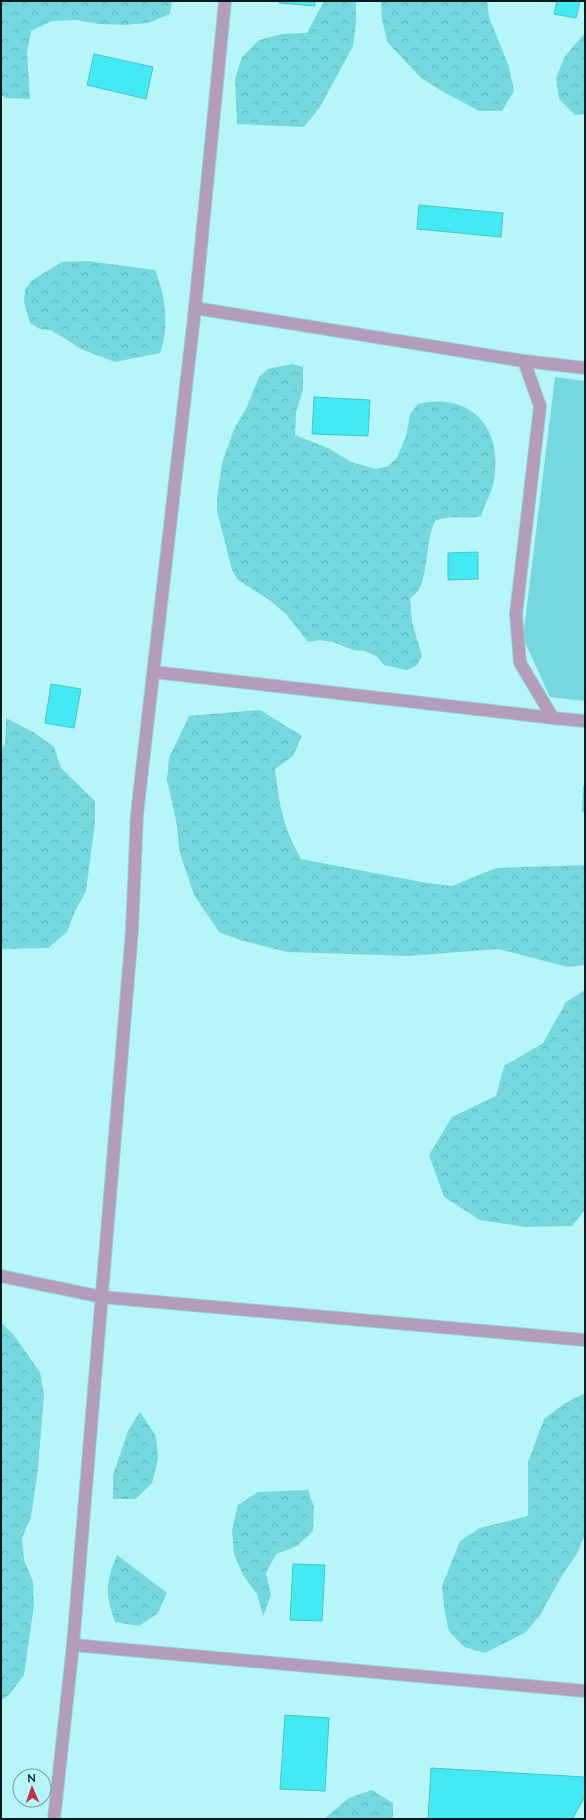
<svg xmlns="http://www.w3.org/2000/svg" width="586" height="1820" font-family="Lato,sans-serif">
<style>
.forest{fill:url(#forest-crowns)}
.park{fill:#74d8de}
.building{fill:#43eaf3;stroke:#48c3ca}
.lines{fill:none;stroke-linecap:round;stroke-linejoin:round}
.minor-casing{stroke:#99d3d6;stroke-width:14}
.minor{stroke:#b49db9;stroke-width:12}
</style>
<defs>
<pattern id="forest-crowns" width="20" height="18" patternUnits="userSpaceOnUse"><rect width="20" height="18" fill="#74d8de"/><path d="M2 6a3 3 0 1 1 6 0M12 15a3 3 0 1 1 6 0" fill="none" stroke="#63b9be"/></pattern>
</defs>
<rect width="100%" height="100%" fill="#b6f6f9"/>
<!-- forest -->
<g class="forest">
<polygon points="1,1 172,1 170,14 148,23 124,25 99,24 76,20 52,21 31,31 27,53 30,99 6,98 1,95"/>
<polygon points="324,1 356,1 356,23 353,46 320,107 304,127 237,124 235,79 242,57 259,40 282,34 307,33"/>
<polygon points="381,1 487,1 489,17 509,67 514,91 502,111 479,111 440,90 421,78 388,43 382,20"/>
<polygon points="585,33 585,114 575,115 559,99 556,78 565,56"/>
<path d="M87,261l68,9c10,24 15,58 5,83l-45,9 -34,-13 -30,-19 -11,-1 -10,-6 -6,-21 1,-12 6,-9 31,-19z"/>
<path d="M292,364l11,3v23l-7,22 -1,23 35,14 21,13 25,7 12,-3 9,-8 9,-22 4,-22 8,-10c55,-13 87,27 75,80 -2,11 -9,21 -12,32 -17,4 -28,-2 -46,5 -10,21 -6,50 -16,68 -2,4 -6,7 -9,9l2,24 10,34 -5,9 -10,5 -23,-5 -8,-9 -11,-5 -12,-1 -20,-8 -13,-2 -12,2 -22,-28 -18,-15 -30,-19 -6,-10 -15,-59v-12l5,-36 12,-34 12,-20 13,-32 9,-8z"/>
<path d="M260,710l42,26 -9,20 -18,13c5,37 7,56 26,90l126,24 25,3 44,-18 89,-3v100l-17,2 -70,-18 -89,7 -122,-4 -47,-12 -21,-8 -25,-37 -15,-45 -2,-25 -10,-45 2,-22 20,-42z"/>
<polygon points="6,718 35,733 54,747 61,768 95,801 95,823 86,891 75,911 67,932 48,948 1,949 1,750 5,743"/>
<polygon points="585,783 585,813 582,811 583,787"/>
<polygon points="585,990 585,1210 572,1226 525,1227 480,1220 444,1197 429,1155 452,1117 496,1096 504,1066 543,1043 566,1002"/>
<polygon points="1,1323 13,1334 40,1372 44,1395 38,1468 31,1517 22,1538 24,1560 33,1582 34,1605 24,1675 9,1695 1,1700"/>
<polygon points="585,1393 585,1535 577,1554 563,1574 540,1615 526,1632 485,1653 464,1647 449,1631 444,1608 442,1586 460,1541 480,1528 528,1516 528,1462 544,1419 564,1404"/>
<polygon points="140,1412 156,1436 158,1460 152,1483 136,1499 113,1499 113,1475 128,1431"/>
<polygon points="308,1490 314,1507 313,1531 297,1546 276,1554 266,1573 271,1595 263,1616 257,1594 243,1575 234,1554 232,1530 238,1505 258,1492"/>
<path d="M117,1555l50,38 -9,20 -19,13 -24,-4c-10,-29 -10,-38 2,-67z"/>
<polygon points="372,1790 393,1803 393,1819 324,1819 349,1798"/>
</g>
<!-- park -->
<polygon class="park" points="555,377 585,381 585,701 550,697 523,638"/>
<!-- building -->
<g class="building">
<polygon points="279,1 315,1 315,6 279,3"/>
<polygon points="557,1 580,1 576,18 554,14"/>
<polygon points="94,54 153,67 146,99 87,85"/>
<polygon points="419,205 503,213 501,237 417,229"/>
<polygon points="314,397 370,400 368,436 312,434"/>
<polygon points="478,552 478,579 448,580 448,553"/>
<polygon points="51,684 81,689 74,728 45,723"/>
<polygon points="293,1564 325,1565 322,1621 290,1620"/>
<polygon points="285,1715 329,1718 325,1791 280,1789"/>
<polygon points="431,1768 585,1777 585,1797 572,1819 428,1819"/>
</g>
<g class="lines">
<!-- minor casing -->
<g class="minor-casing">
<g id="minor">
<polyline points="195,308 524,361 585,368"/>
<polyline points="524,361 540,406 516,614 520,663 553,718 585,721"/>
<polyline points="154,672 553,718"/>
<polyline points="1,1276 102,1297 585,1340"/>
<polyline points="73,1645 585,1691"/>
<polyline points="54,1819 73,1645 132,930 137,814 195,308 225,1"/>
</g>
</g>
<!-- minor -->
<use href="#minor" class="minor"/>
</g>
<!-- border -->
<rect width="586" height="1820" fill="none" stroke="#021b1c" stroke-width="4"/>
<!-- north arrow -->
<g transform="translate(32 1788) rotate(358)"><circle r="19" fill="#b6f6f9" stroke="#6e9ea1"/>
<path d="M0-3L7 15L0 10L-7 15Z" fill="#c13140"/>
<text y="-6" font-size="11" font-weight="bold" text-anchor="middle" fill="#021b1c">N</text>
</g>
</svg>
